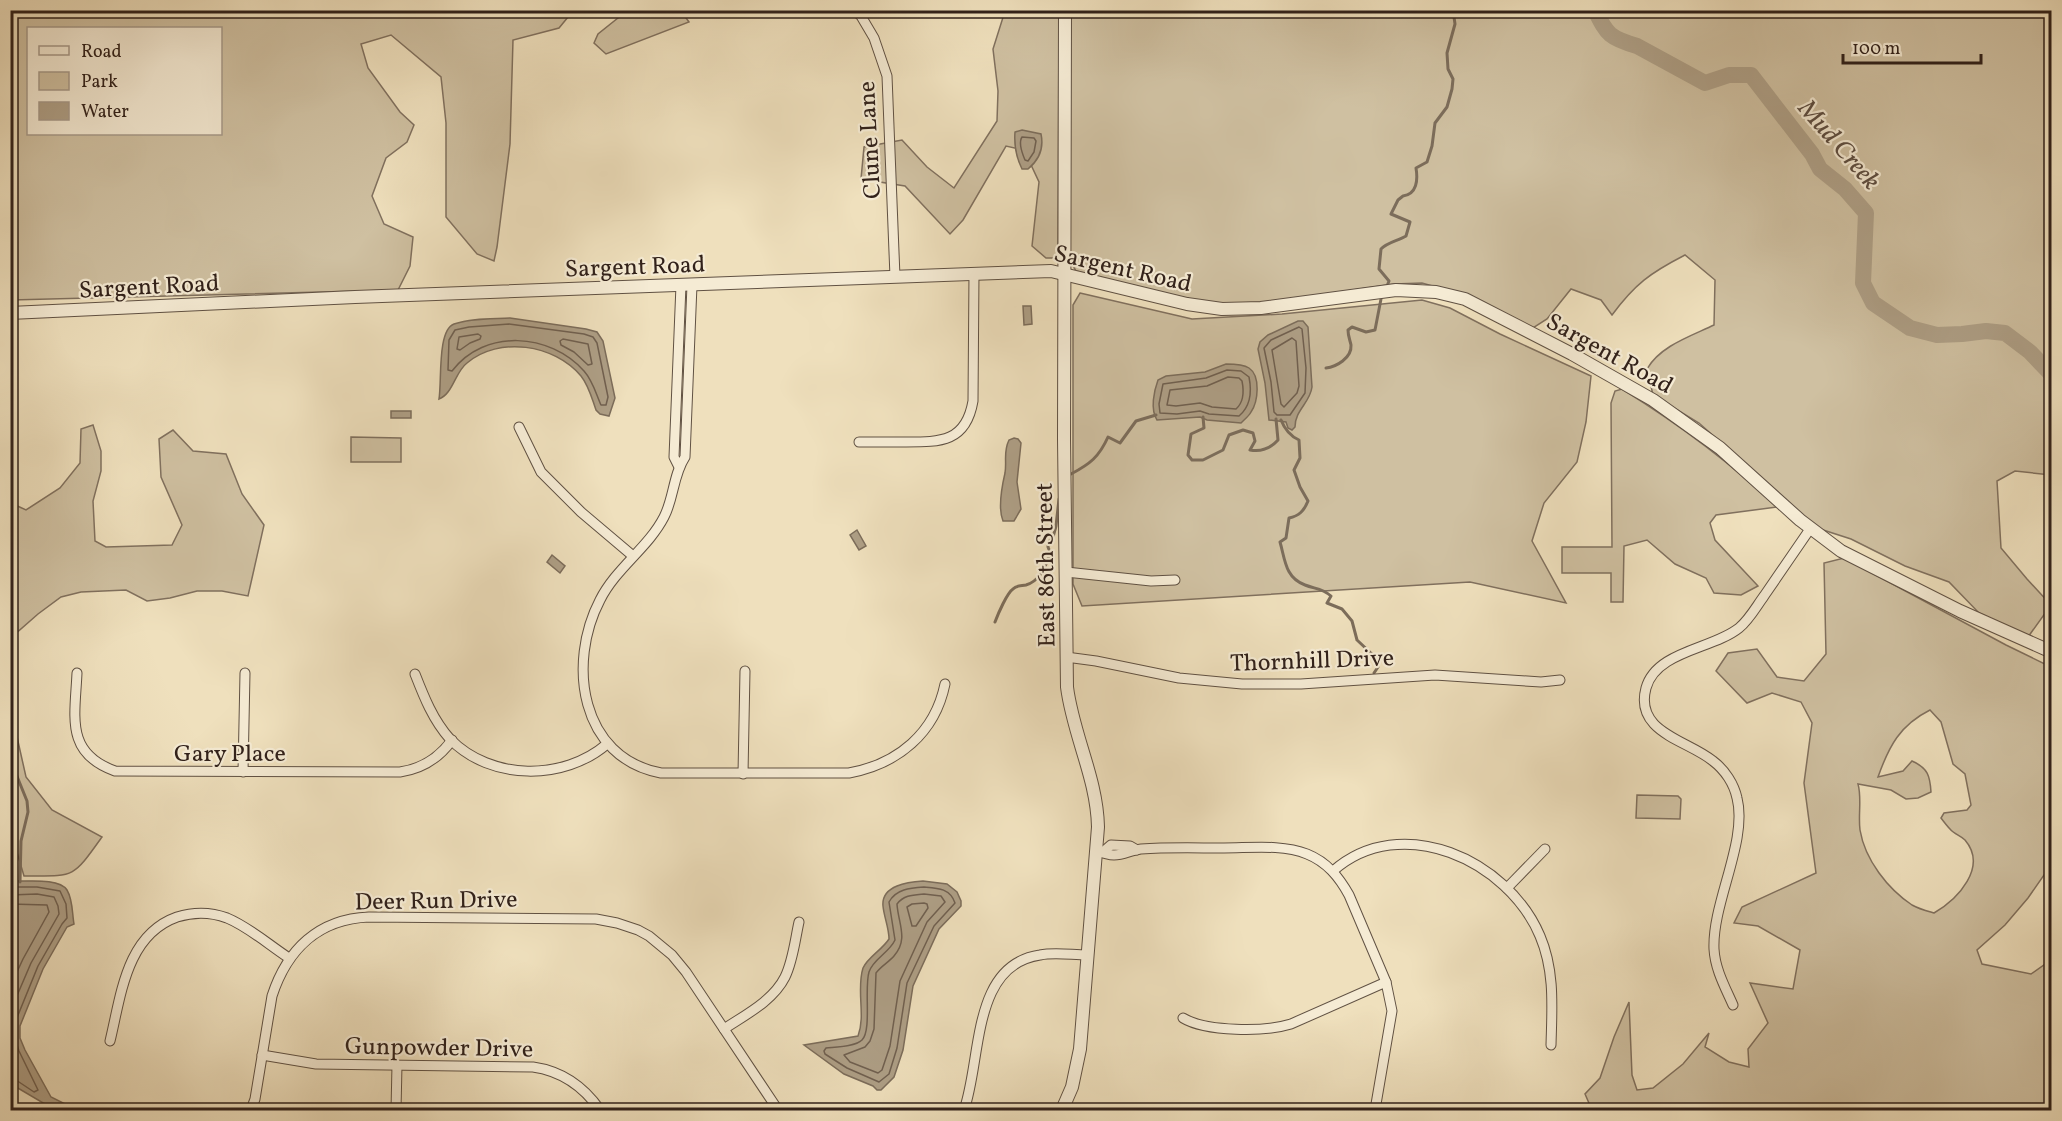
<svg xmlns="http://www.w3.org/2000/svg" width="2062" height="1121" font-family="Vollkorn,serif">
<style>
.green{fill:#cfc0a1;stroke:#80705e;stroke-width:1.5;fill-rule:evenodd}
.water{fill:#ae9f86;stroke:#7c6d5b;stroke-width:1.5}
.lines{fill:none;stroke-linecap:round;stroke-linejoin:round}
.shore{stroke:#706050;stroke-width:1.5}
.stream{stroke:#7c6d5b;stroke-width:3}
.river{stroke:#ae9f86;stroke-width:16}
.minor-casing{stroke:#605143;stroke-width:11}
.tertiary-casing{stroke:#605143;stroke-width:14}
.minor{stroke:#f5ebd4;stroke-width:9}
.tertiary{stroke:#f5ebd4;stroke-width:12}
.labels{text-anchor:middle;stroke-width:4.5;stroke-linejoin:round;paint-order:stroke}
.street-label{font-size:24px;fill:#31211a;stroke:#f5ebd4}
.water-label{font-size:26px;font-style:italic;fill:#5d4d40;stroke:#f5ebd4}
</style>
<rect width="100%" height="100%" fill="#efe0bd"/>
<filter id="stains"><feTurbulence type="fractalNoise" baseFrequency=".00333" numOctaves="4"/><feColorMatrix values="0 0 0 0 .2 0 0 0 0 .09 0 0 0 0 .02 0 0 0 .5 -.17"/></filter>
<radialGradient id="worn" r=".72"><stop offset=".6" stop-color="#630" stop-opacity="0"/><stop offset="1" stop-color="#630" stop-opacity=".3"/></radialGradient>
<!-- green -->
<g class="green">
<polygon points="628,10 681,11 689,22 606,54 594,43 598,34"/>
<path d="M1890,10l29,5 24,-4 21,-1 21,7 66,-2v460l-36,-4 -18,10 4,67 26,31 24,26 -23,32 -49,-24 -30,-31 -44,-16 -54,-27 -34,-11 -118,-105 -46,-28 -6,-26c13,-23 44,-33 67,-44l1,-45 -30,-25c-35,18 -50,29 -73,60l-11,-15 -30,-11 -24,30 -14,9 -69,-33 -42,-12 -28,1 -123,18 -66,2 -129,-33 -6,-10 -2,-61 2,-189z"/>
<path d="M10,11h563l-14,17 -46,12 -3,104 -13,103 -3,14 -17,-7 -31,-37v-94l-5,-46 -50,-42 -30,9 7,24 32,44 14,13 -7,17 -21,16 -14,38 12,28 29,13 -3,29 -12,24 -387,10zM28,28h192v106h-192z"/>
<polygon points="1005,11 1059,11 1058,258 1046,258 1032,246 1039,182 1024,150 1006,146 963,220 950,234 905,186 861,179 864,147 902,140 927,167 954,188 997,121 998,91 993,49"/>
<polygon points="1080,293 1192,319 1282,314 1422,300 1450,308 1500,334 1591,376 1586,422 1577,462 1544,503 1532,541 1566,603 1470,582 1082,606 1073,584 1073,305"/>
<path d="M1622,389c55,34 108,73 155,118l-61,8 -6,8 5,17 43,46 -17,9 -27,-2 -8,-15 -31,-14 -28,-24 -23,6 -1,56h-12v-29h-49v-26h50l-1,-144 4,-12z"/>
<polygon points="93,425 101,451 101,471 93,501 95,541 106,547 172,545 182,525 161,477 159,439 173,430 193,451 226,454 242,494 264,525 248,596 222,591 197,591 170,598 147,601 126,590 81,592 61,597 38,614 13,636 11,647 11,503 26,510 60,488 80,463 81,429"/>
<polygon points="351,437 401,438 401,462 351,462"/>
<path d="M1844,558l162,87 45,22v198l-23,33 -23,27 -28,25 5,14 49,10 20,-14 1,93 -4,10 3,5v42h-459l-7,-16 15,-16 14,-41 15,-35 3,73 5,15 16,-2 30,-24 26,-31 -4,14 24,15 20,5 -1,-18 20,-26 -18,-40 43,6 7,-39 -42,-24 -24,-3 8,-16 74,-34 -12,-90 8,-60 -11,-21 -29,-9 -25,10 -31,-32 12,-18 29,-4 20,28 27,4 22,-27 -2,-91zM1930,710l11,12 12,42 12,10 6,31 -4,5 -23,3 -3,5c3,4 6,8 9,11 4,5 11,7 15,11 23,27 -7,59 -31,73 -7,-2 -15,-4 -22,-8 -24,-16 -47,-45 -52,-75 -2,-15 2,-32 -2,-46l33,6 15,9 12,-1 13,-6c-1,-16 -3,-24 -19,-31l-9,10 -25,6c11,-31 22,-52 52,-67z"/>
<path d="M11,710l15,67 26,33 50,27c-30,42 -27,39 -78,39l-8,-27 -5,2z"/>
<polygon points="1637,795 1678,796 1681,799 1680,819 1636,818"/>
</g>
<!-- water -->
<g class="water">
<path d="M1022,130l19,4c3,14 -2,26 -13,35h-6c-6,-12 -8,-24 -7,-37z"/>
<polygon points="1023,306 1031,306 1032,324 1024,325"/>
<path d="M510,318l76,11 11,3 6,9 12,57 -6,18 -9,-2 -4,-4c-4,-11 -7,-24 -15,-34 -27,-32 -82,-40 -114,-13 -12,9 -14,31 -28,36 3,-17 -2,-69 15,-75 17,-6 38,-5 56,-6z"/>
<path d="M1298,321h5l5,6 4,60c-2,16 -17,23 -17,40l-3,3 -4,-2 -2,-6 -17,-2 -4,-37 -7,-34 2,-7 8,-7z"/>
<path d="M1226,364c7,0 17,0 23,4 12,8 9,34 2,44 -2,4 -6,7 -10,11l-34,-3 -7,-3 -43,3c-7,-11 -3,-29 1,-40l8,-4 39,-4z"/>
<rect x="391" y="411" width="20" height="7"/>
<path d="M1014,438l4,1 3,4 -4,39 4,27 -7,12h-11c-5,-12 -1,-35 2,-48 2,-12 -2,-21 4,-33z"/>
<polygon points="857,530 866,546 859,550 850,535"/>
<polygon points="552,555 565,566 560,573 547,562"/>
<path d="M11,881c13,1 48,-4 56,9 6,10 5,23 7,34l-7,3 -24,42 -23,57v12l5,12 26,47 26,13h-22l-44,-26z"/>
<path d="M923,881l24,3 10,8 4,9v5l-22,23 -26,57 -10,64 -9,27 -13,13h-4l-4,-4 -29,-12 -40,-29 54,-9c8,-21 -2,-46 5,-68 5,-11 19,-18 26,-29 0,-11 -5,-22 -6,-33 -2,-21 26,-24 40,-25z"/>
</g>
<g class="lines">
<!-- shore -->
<g class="shore">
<path d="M1022,137l12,1 2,3 -2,11 -6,9 -3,-1c-3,-7 -7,-17 -3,-23z"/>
<path d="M509,324l75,10 9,3 4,6 11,54 -2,8h-5c-5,-11 -8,-24 -17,-34 -34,-38 -99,-43 -132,0l-4,-1 1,-30 6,-10 14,-3z"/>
<polygon points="1299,327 1302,329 1306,368 1305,393 1290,415 1277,415 1274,412 1271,382 1264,348 1271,340"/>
<polygon points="478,334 481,336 480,339 470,343 460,350 457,349 459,337"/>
<polygon points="1292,338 1296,341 1299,386 1297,393 1284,407 1281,404 1272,350"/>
<polygon points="563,339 588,344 592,364 588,365 574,352 561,345 560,341"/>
<path d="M1227,370l14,1 8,6c3,15 2,29 -10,39l-30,-2 -9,-3 -23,3 -17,-1 -1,-9 4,-20 43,-6z"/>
<path d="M1228,377l11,1 3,3c2,10 2,21 -6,28l-24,-2 -12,-4 -24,3 -9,-1 3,-15 37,-4z"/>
<polyline points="10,887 37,887 60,891 66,904 67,918 62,924 38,966 14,1025 15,1039 19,1051 38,1090 34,1092 16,1080 10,1080"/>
<path d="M924,887c13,1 26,1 31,16l-21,23 -27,57 -10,65 -8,26 -10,8 -32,-14 -22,-14 -1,-3 2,-3c9,-1 29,-1 36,-8 10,-10 2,-52 7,-68 4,-13 20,-19 26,-32l-6,-38c7,-13 21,-14 35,-15z"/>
<path d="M924,894l17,2 4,6 -18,20 -27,59 -10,65 -8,24 -4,3 -28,-11 -6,-7 21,-8 5,-6 4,-12 2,-56c5,-7 13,-11 18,-17 15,-17 4,-33 3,-52 7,-9 16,-9 27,-10z"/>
<polyline points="10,895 37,894 54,897 58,906 59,914 31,963 10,1012"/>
<polygon points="924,903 927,904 928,908 916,926 912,926 907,907 912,904"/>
<polyline points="10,904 47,905 49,912 23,959 10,987"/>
</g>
<!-- stream -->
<g class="stream">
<path d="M1387,286l2,-5 -10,-12 2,-20c7,-7 17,-8 25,-13l4,-14 -19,-8 7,-14 5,-4c14,-2 15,-16 13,-28l11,-6 5,-16 3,-23 12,-16 5,-18 1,-10 -5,-10 -1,-16 8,-29 -2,-14"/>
<path d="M1326,368c10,-1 26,-10 25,-23 -1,-5 -3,-9 -3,-15l4,-3 14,5 9,-2 6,-31"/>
<path d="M1203,417l1,11 -13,6 -3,21 4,5h11l20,-10 6,-15 14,-5 10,3 2,8 -5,9c11,2 20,-1 28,-10l-2,-21"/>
<path d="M1281,420c4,10 9,16 18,20l1,18 -6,12 6,17 8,14c-4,10 -9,15 -19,17l-3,20 -6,4c5,17 5,36 25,43 10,4 17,3 26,11l-4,7 15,6 10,12 5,19 17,16 4,11 -4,6"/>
<path d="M1071,474c19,-10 28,-17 37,-37l12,6 16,-22 20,-6"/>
<path d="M995,622c3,-8 12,-29 18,-33 4,-4 8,-3 13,-4 14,-4 21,-21 24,-33l-2,-5v-4l5,-6 3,-11 3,-27"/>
<polyline points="10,759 27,801 28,812 21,841 20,882"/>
</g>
<!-- river -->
<path class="river" d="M1595,10c12,25 15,28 42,36l68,37 24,-8h22l61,79 8,15 25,20 21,24 -3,70 10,20 37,25 27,7 25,-1 24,-3 19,2 25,19 22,23"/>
<!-- minor casing -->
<g class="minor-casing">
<g id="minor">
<polyline points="855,10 861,16 874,38 887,76 895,277"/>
<path d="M692,285l-7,172c-12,18 -11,41 -21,60 -16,31 -48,51 -64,83 -33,63 -20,158 61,173h188c49,-9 86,-40 96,-89"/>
<polyline points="519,427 541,472 581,512 633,556"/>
<path d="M859,442c16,0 31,0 47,0 35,0 60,0 67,-41l1,-128"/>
<polyline points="679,467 674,457 681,285"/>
<polyline points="1066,572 1151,581 1175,580"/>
<polyline points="1066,657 1096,661 1179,678 1242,684 1301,684 1435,675 1541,682 1560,680"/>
<path d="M77,673c-2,44 -12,80 38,98l285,1c21,-3 39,-14 52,-32"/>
<path d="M415,674c9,23 18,46 35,65 41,42 114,42 157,5"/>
<polyline points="243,772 245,673"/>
<polyline points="743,774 745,671"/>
<path d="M1096,852c7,0 12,3 18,3 10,0 17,-5 27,-6 27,-2 56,-1 83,-1 27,0 58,-4 83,6 20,8 32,23 42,41l37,87 6,29 -17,99"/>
<polyline points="1103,852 1111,845 1130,846 1137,850"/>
<path d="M1333,871c68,-60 175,-11 207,65 15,35 12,72 11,109"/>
<polyline points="1507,888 1545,849"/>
<path d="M1733,1005c-8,-18 -18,-36 -19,-56 -2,-46 34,-108 23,-151 -3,-14 -12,-28 -24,-37 -25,-21 -79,-28 -67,-73 10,-37 67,-39 93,-60 10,-8 17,-21 25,-32 15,-22 31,-45 46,-67"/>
<path d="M1183,1018c23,14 82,14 108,6l95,-42"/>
<path d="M724,1029c21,-14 49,-28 61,-52 8,-16 10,-37 14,-55"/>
<path d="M110,1041c11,-45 16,-106 67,-124 16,-5 34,-5 50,1 22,9 42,27 62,40"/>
<path d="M262,1055l54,9 217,3c28,4 51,20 67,43"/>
<path d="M251,1110l4,-11 17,-103c15,-46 46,-77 97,-79l227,2 21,4 21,7 11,6 23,19 14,17 92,138"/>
<polyline points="396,1110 397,1065"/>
<path d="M964,1110c18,-51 7,-145 76,-155 15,-3 32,0 47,0"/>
</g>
</g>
<!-- tertiary casing -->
<g class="tertiary-casing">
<g id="tertiary">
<polyline points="10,313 355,297 1051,271 1187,304 1222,309 1261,308 1396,290 1436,292 1465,299 1572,354 1653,400 1720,448 1800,520 1841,551 1960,611 2052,652"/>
<path d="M1062,1110l10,-23 8,-38 18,-222c-1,-49 -25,-92 -31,-140l-3,-248 1,-429"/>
</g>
</g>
<!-- minor -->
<use href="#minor" class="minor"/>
<!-- tertiary -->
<use href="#tertiary" class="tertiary"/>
</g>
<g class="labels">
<!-- street labels -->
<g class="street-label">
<text transform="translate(869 140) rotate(-93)" y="8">Clune Lane</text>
<text transform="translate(635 266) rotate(-2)" y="8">Sargent Road</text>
<text transform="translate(1123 268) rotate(13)" y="8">Sargent Road</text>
<text transform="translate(149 286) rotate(-3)" y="8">Sargent Road</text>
<text transform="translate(1610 353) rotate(29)" y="8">Sargent Road</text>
<text transform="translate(1045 565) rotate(-91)" y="8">East 86th Street</text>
<text transform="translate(1312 660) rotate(-2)" y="8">Thornhill Drive</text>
<text x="230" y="761">Gary Place</text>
<text transform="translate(436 900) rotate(-1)" y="8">Deer Run Drive</text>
<text transform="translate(439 1047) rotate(1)" y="8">Gunpowder Drive</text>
</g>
<!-- water labels -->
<g class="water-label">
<text transform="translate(1840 144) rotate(49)" y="9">Mud Creek</text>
</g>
</g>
<!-- margin -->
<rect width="2062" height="1121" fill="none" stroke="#efe0bd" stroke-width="36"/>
<rect x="12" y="12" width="2038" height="1097" fill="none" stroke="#31211a" stroke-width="3"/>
<rect x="18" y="18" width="2026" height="1085" fill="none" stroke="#31211a" stroke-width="1.5"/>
<!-- legend -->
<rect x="27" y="27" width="195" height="108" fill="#f5ebd4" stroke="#a79a8a" stroke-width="1.5"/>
<rect x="39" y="46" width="30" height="9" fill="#f5ebd4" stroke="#a79a8a" stroke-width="1.5"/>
<text x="81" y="57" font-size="18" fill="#31211a">Road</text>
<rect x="39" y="72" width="30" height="18" fill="#cfc0a1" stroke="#a79a8a" stroke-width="1.5"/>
<text x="81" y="87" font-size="18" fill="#31211a">Park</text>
<rect x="39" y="102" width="30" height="18" fill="#ae9f86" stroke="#a79a8a" stroke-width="1.5"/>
<text x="81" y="117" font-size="18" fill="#31211a">Water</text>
<!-- scale -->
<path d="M1843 54v9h138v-9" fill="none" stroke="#31211a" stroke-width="3"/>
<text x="1852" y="54" font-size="18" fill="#31211a" stroke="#f5ebd4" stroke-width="4.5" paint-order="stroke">100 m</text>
<rect width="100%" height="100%" filter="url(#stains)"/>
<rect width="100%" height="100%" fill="url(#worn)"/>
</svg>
